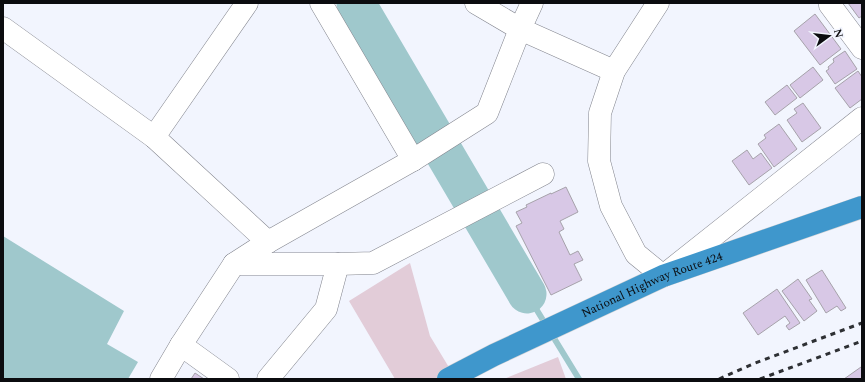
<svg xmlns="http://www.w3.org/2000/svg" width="865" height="382" font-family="Spectral,serif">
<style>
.green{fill:#e2ccd8}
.water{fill:#9fc8cc}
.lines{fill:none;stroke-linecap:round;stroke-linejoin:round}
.stream{stroke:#9fc8cc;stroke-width:6}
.river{stroke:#9fc8cc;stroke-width:39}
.building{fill:#d8c8e6;stroke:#a6a2aa}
.minor-casing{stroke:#83858e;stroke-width:23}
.highway-casing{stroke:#d3d3d4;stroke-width:23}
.minor{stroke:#fff;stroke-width:22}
.highway{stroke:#3f97cc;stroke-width:22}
.rail{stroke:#2e3034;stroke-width:3;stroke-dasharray:5 5;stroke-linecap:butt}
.labels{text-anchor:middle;stroke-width:3;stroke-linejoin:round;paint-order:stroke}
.street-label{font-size:12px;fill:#0b0c0f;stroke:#f2f5fe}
</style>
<rect width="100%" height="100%" fill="#f2f5fe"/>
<!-- green -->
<g class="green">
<polygon points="410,263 430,336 456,379 395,379 349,301"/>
<polygon points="558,357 566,379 504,379"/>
</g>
<!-- water -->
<polygon class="water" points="3,236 124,311 107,344 138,362 128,379 3,379"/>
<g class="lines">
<!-- stream -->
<polyline class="stream" points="527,294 579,379"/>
<!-- river -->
<polyline class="river" points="356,3 527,294"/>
</g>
<!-- building -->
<g class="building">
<polygon points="848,3 862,3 862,16 859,18"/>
<polygon points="815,14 841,49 820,65 794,31"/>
<polygon points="845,51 857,69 835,84 826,71 829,69 828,67 834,62 833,59"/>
<polygon points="813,67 823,80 800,98 790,85"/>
<polygon points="858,71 862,77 862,99 850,108 835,88"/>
<polygon points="787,85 797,98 775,115 765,102"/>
<polygon points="803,103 821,128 802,142 787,120 797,113 794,109"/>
<polygon points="779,124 797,149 774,167 758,144 766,138 764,135"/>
<polygon points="747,150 753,159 761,153 772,168 749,185 732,161"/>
<polygon points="566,187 578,212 560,221 564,229 559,232 570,255 578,251 583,260 574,264 582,280 551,295 516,226 522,223 516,212 527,207 526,205 551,193 551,194"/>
<polygon points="822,270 846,308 841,311 837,306 826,313 806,280"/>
<polygon points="798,279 812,299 809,300 817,311 804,321 782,291"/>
<polygon points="777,289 800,323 789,330 786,326 790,323 785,316 758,335 743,313"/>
<polygon points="861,367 862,369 862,379 844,379"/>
<polygon points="195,373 204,379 191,379"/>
</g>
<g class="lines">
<!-- minor casing -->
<g class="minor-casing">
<g id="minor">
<polyline points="321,3 413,160"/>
<polyline points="532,3 520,29 614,71"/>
<polyline points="658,3 614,71 600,113 599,161 611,206 636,254 663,276 862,118"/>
<polyline points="831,3 830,5 862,48"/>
<polyline points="3,28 154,137 268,242"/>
<polyline points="154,137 247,3"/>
<polyline points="234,264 338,264 373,263 543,174"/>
<polyline points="181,345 234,264 268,242 413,160 487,113 520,29 476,3"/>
<polyline points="161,379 181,345 228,379"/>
<polyline points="268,379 326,309 338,264"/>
</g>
</g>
<!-- highway casing -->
<g class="highway-casing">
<g id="highway">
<path id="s1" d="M448,379l46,-24 169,-79 199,-69"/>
</g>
</g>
<!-- minor -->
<use href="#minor" class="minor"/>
<!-- highway -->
<use href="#highway" class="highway"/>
<!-- rail -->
<g class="rail">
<polyline points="719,379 755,363 862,323"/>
<polyline points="760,379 862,341"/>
</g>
</g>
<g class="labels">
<!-- street labels -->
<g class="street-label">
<text dy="4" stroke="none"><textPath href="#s1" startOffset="225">National Highway Route 424</textPath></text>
</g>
</g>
<!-- border -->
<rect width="865" height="382" fill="none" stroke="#0b0c0f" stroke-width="8"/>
<!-- north arrow -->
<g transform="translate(829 36) rotate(75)" stroke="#f2f5fe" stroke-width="3" paint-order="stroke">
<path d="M0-3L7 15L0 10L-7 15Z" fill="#0b0c0f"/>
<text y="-6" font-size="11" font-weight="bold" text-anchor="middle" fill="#0b0c0f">N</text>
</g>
</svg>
